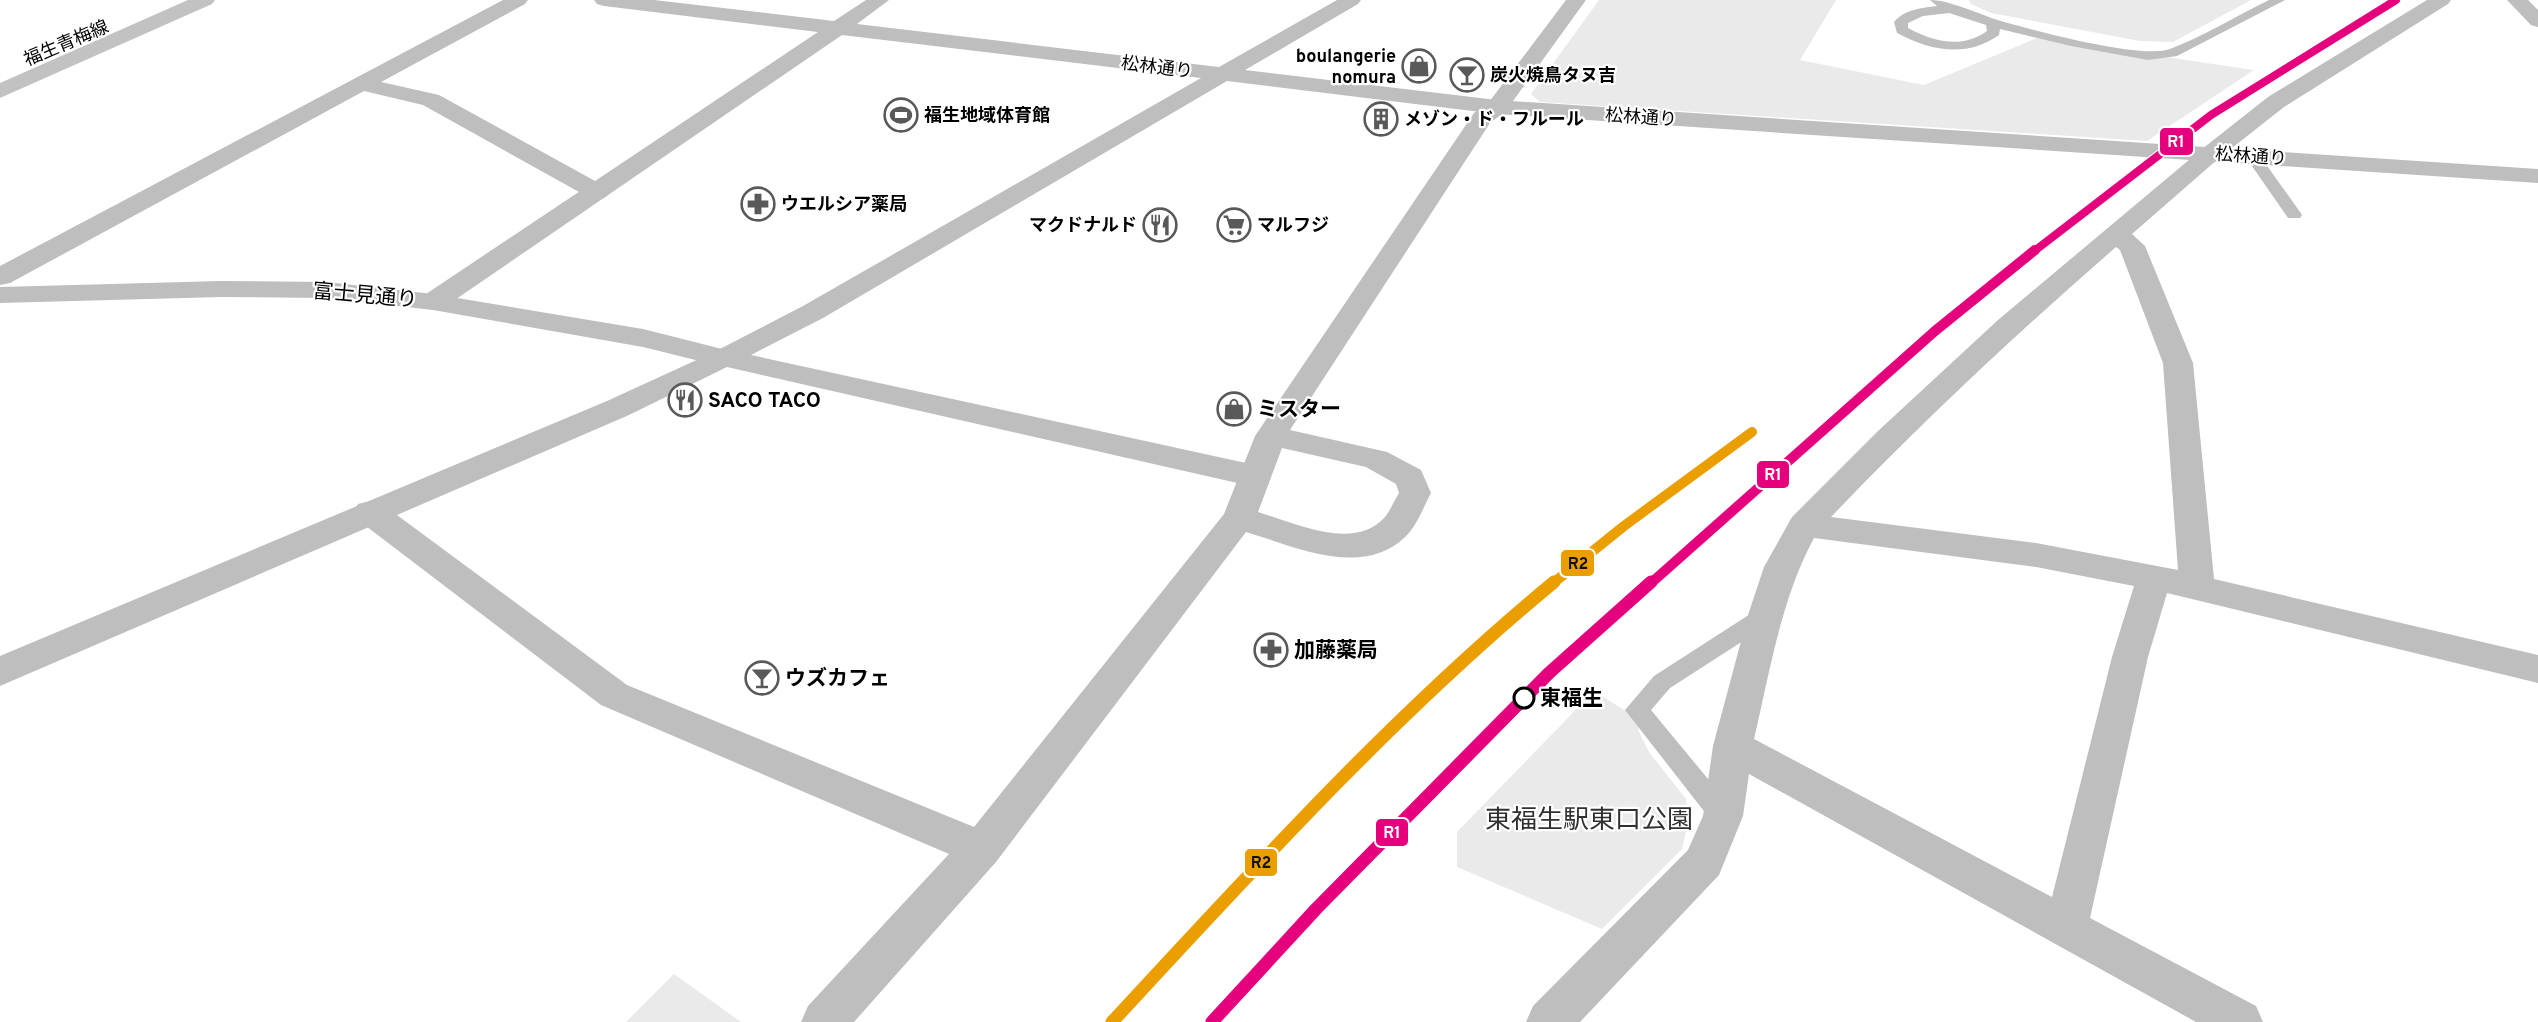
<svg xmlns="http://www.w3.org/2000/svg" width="2538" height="1022" font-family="Overpass,'Noto Sans JP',sans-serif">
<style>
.green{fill:#eaeaea}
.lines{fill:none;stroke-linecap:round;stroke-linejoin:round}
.service{fill:#bebebe;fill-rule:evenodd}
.minor{fill:#bebebe;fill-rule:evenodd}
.tertiary{fill:#bebebe;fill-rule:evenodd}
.secondary{fill:#c2c2c2;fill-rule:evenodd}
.rail-1-far2-casing{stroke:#fff;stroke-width:10}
.rail-1-far1-casing{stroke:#fff;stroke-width:14}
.rail-1-casing{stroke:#fff;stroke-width:17}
.rail-2-far1-casing{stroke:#fff;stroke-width:14}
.rail-2-casing{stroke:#fff;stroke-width:17}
.rail-1-far2{stroke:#e5007d;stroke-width:8}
.rail-1-far1{stroke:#e5007d;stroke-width:10}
.rail-1{stroke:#e5007d;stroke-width:13}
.rail-2-far1{stroke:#eb9e00;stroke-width:10}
.rail-2{stroke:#eb9e00;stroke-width:13}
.stop-dot{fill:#fff;stroke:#000;stroke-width:3}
.labels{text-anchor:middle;stroke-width:4.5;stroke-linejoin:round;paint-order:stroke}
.far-street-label{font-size:18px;fill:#000;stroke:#fff}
.far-poi-label{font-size:18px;font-weight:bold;fill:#000;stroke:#fff;text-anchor:start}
.street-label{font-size:21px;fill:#000;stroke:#fff}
.poi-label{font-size:21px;font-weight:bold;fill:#000;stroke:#fff;text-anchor:start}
.stop-label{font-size:21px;font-weight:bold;fill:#000;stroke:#fff;text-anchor:start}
.near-park-label{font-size:26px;fill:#303030;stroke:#fff}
.line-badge{stroke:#fff;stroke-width:2}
.badge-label{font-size:16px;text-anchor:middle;font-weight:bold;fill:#fff}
.pale-badge-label{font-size:16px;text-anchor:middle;font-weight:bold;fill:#111}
</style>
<rect width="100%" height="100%" fill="#fff"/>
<!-- green -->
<g class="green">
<polygon points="1599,0 1836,0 1800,60 1924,85 2037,38 2254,70 2147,141 1540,102 1531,94"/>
<polygon points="1969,0 2251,0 2173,42 2140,41 1991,13 1971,4"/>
<polygon points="1594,691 1637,718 1639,732 1649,752 1686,799 1689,819 1682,849 1602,929 1457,867 1457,832"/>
<polygon points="674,974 741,1022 626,1022"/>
</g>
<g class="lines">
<!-- service -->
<g class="service">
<path d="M1930,0c22,0 54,17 78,23 33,9 133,36 162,26 32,-12 68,-34 99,-49h16l-108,56 -29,4 -77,-14 -71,-17 -1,6c-32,23 -69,16 -102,-2l-3,-11c11,-13 28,-14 43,-16zM1949,13l37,12 1,6c-25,18 -53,11 -79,-3v-5l15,-7z"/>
<polygon points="2253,151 2258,153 2300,212 2302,215 2300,218 2288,218 2245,156"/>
<polygon points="1766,607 1774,609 1777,615 1774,621 1670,688 1651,710 1732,808 1736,816 1732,824 1723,827 1714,824 1625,710 1654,676 1758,609"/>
</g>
<!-- minor -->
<g class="minor">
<polygon points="503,0 528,0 525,4 381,82 439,95 606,187 609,192 606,197 597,199 588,197 423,105 364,91 10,283 0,285 0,266"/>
<path d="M1566,0h20l-81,112 -15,11 -200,307 97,22 34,18 10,23c-7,13 -13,30 -23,41 -43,46 -111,13 -162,-2l-250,330 -142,160h-53l7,-16 141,-152 -348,-149 -243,-185 -5,-8 5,-8 12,-3 12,3 245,181 347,142 250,-313 31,-78 219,-323 15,-11zM1282,448l84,19 30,17 3,9c-5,8 -9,18 -14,24 -31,35 -90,6 -127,-5z"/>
<path d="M2427,0h24l-3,4 -164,103 -66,52 -86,75 13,12 48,117 21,216 324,76v28l-371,-90 -19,64 -58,261 166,88 7,16h-67l-447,-248 -6,42 -24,59 -139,147h-54l7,-16 155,-156 15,-34 10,-70 35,-131 16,-48 28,-50 86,-86 120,-111 204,-171 66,-52zM2116,247l4,3 43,113 15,207 -142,-27 -205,-26c91,-95 186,-184 285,-270zM1814,538l222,29 98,19 -22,71 -60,240 -298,-158c16,-68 27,-140 60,-201z"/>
<polygon points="2507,0 2528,0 2538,10 2538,27 2531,25"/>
<polygon points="221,281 327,282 433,294 643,329 734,352 739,358 734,364 724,367 643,347 433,310 327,298 221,297 0,303 0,287"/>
</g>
<!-- tertiary -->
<polygon class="tertiary" points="594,0 654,0 834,21 866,0 889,0 857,24 1219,67 1337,0 1361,0 1358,4 1245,70 1497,100 2538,169 2538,183 1497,114 1227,81 823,318 751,355 1255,465 1266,468 1271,476 1266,484 1255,487 727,367 629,415 0,686 0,656 607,401 714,352 803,306 1201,78 842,35 443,308 433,310 423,308 419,302 423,296 818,32 604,6 597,4"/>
<!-- secondary -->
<polygon class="secondary" points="188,0 215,0 212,4 0,98 0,83"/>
<!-- rail-1-far2 casing -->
<g class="rail-1-far2-casing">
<polyline id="rail-1-far2" points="2033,252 2211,115 2396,0"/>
</g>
<!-- rail-1-far1 casing -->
<g class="rail-1-far1-casing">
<polyline id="rail-1-far1" points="1650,584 1935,331 2035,250"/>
</g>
<!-- rail-1 casing -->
<g class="rail-1-casing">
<polyline id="rail-1" points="1212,1022 1316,909 1549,673 1651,582"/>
</g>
<!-- rail-2-far1 casing -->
<g class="rail-2-far1-casing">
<polyline id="rail-2-far1" points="1552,584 1624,526 1752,432"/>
</g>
<!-- rail-2 casing -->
<g class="rail-2-casing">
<path id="rail-2" d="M1112,1022c141,-152 281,-307 442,-440"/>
</g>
<!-- rail-1-far2 -->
<use href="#rail-1-far2" class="rail-1-far2"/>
<!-- rail-1-far1 -->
<use href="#rail-1-far1" class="rail-1-far1"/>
<!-- rail-1 -->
<use href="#rail-1" class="rail-1"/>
<!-- rail-2-far1 -->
<use href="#rail-2-far1" class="rail-2-far1"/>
<!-- rail-2 -->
<use href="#rail-2" class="rail-2"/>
</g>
<!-- icons -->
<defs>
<g id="shop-ring" transform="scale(1.725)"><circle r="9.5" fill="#fff" stroke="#595959" stroke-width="1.5"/><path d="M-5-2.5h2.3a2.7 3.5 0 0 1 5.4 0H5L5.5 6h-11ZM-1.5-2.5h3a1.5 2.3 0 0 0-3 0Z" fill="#595959"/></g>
<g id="bar-ring" transform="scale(1.725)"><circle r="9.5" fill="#fff" stroke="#595959" stroke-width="1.5"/><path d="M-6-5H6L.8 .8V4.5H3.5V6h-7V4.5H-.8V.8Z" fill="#595959"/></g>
<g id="stadium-ring" transform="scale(1.725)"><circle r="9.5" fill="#fff" stroke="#595959" stroke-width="1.5"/><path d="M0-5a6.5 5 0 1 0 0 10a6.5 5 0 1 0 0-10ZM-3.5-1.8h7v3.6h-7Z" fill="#595959"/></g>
<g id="building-ring" transform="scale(1.725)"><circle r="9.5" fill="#fff" stroke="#595959" stroke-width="1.5"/><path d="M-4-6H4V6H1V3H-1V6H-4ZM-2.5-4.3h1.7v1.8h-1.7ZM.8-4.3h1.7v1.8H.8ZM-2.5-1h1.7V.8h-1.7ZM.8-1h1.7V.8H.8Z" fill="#595959"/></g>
<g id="pharmacy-ring" transform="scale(1.725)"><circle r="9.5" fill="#fff" stroke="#595959" stroke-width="1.5"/><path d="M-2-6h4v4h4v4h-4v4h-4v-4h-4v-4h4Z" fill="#595959"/></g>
<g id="restaurant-ring" transform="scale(1.725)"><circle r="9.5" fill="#fff" stroke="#595959" stroke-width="1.5"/><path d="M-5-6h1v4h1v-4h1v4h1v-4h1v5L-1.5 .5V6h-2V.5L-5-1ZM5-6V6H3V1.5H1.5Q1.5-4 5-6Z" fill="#595959"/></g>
<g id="supermarket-ring" transform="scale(1.725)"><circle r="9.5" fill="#fff" stroke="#595959" stroke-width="1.5"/><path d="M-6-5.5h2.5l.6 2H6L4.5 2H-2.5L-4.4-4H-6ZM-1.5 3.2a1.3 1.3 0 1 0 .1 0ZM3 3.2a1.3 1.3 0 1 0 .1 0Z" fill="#595959"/></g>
</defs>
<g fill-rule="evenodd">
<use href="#shop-ring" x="1419" y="66"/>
<use href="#bar-ring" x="1467" y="75"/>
<use href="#stadium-ring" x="901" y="115"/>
<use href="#building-ring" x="1381" y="119"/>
<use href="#pharmacy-ring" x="758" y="204"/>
<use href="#restaurant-ring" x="1160" y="225"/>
<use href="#supermarket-ring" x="1234" y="225"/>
<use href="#restaurant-ring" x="685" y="400"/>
<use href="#shop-ring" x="1234" y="409"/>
<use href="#pharmacy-ring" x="1271" y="650"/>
<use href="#bar-ring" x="762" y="678"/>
</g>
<!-- markers -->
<circle class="stop-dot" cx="1524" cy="698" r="10"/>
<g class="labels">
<!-- far-street labels -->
<g class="far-street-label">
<text transform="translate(66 43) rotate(-23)" y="6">福生青梅線</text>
<text transform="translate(1157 67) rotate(7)" y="6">松林通り</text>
<text transform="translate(1641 117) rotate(4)" y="6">松林通り</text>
<text transform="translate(2251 156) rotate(4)" y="6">松林通り</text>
</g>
<!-- far-poi labels -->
<g class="far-poi-label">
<text x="1396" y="62" text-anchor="end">boulangerie<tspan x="1396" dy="21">nomura</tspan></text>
<text x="1490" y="81">炭火焼鳥タヌ吉</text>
<text x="924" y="121">福生地域体育館</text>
<text x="1404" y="125">メゾン・ド・フルール</text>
<text x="781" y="210">ウエルシア薬局</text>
<text x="1137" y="231" text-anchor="end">マクドナルド</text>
<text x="1257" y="231">マルフジ</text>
</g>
<!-- street labels -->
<g class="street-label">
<text transform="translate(365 295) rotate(5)" y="7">富士見通り</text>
</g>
<!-- poi labels -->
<g class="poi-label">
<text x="708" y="407">SACO TACO</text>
<text x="1257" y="416">ミスター</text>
<text x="1294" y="657">加藤薬局</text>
<text x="785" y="685">ウズカフェ</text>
</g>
<!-- stop labels -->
<g class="stop-label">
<text x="1540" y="705">東福生</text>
</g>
<!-- near-park labels -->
<g class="near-park-label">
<text x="1589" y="828">東福生駅東口公園</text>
</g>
</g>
<g class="line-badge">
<rect x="2159" y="127" width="35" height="29" rx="6" fill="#e5007d"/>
<rect x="1756" y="460" width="34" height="29" rx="6" fill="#e5007d"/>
<rect x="1560" y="549" width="35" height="28" rx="6" fill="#eb9e00"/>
<rect x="1375" y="818" width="34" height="29" rx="6" fill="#e5007d"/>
<rect x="1244" y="848" width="34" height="29" rx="6" fill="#eb9e00"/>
</g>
<g class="badge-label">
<text x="2176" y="147">R1</text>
<text x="1773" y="480">R1</text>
<text x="1392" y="838">R1</text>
</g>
<g class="pale-badge-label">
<text x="1578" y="569">R2</text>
<text x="1261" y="868">R2</text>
</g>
</svg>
